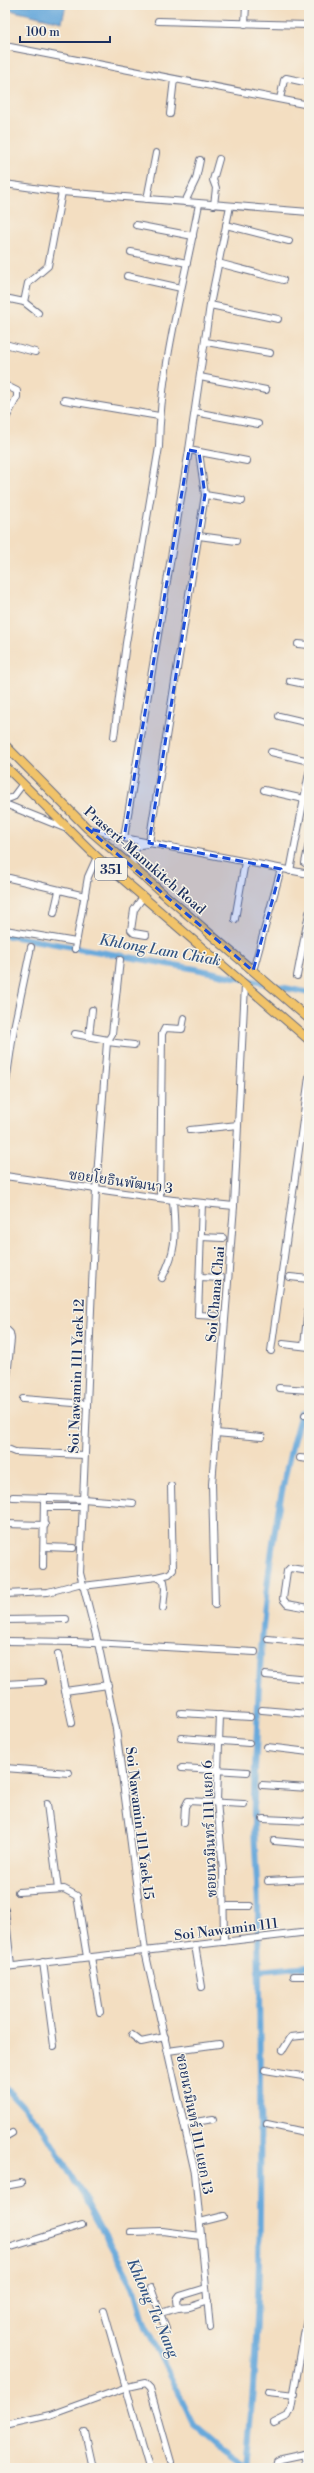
<svg xmlns="http://www.w3.org/2000/svg" width="314" height="2473" font-family="'Libre Bodoni','Noto Serif Thai',serif">
<style>
.water{fill:#67a9db;stroke:#416c9c}
.lines{fill:none;stroke-linecap:round;stroke-linejoin:round}
.canal{stroke:#67a9db;stroke-width:6}
.minor-casing{stroke:#676c81;stroke-width:8}
.major-casing{stroke:#676c81;stroke-width:10}
.minor{stroke:#fff;stroke-width:6}
.major{stroke:#f1c369;stroke-width:8}
.marked{fill:#1d4ed8;fill-opacity:0.2;stroke:#1d4ed8;stroke-width:3;stroke-dasharray:8 5;stroke-linejoin:round}
.labels{text-anchor:middle;stroke-width:3;stroke-linejoin:round;paint-order:stroke}
.shield{fill:#f7f3e8;stroke:#5d6a87;stroke-width:1}
.shield-label{font-size:13px;font-weight:bold;fill:#1b2f5e}
.street-label{font-size:14px;fill:#1b2f5e;stroke:#f7f3e8}
.water-label{font-size:15px;font-style:italic;fill:#325484;stroke:#f7f3e8}
</style>
<rect width="100%" height="100%" fill="#f7f3e8"/>
<filter id="ink" filterUnits="userSpaceOnUse"><feTurbulence type="fractalNoise" baseFrequency=".025" numOctaves="2"/><feDisplacementMap in="SourceGraphic" scale="8" xChannelSelector="R" yChannelSelector="G"/><feConvolveMatrix kernelMatrix="1 2 1 2 8 2 1 2 1" color-interpolation-filters="sRGB"/></filter>
<filter id="wash" filterUnits="userSpaceOnUse"><feTurbulence type="fractalNoise" baseFrequency=".012" numOctaves="4" result="noise"/><feDisplacementMap in="SourceGraphic" scale="16" xChannelSelector="R" yChannelSelector="G"/><feGaussianBlur stdDeviation="0.9" result="paint"/><feColorMatrix in="noise" values="0 0 0 0 0 0 0 0 0 0 0 0 0 0 0 0 0 1.4 0 .05"/><feComposite in="paint" operator="in"/></filter>
<g filter="url(#wash)">
<rect width="100%" height="100%" fill="#f3dec1"/>
<!-- water -->
<polygon class="water" points="5,5 66,5 62,22 5,9"/>
<g class="lines">
<!-- canal -->
<g class="canal">
<polyline points="5,935 196,969 309,993"/>
<polyline points="258,1971 309,1966"/>
<polyline points="5,2087 42,2127 83,2195 133,2286 143,2322 194,2424 223,2449 249,2468"/>
<path d="M246,2465c20,-183 14,-367 12,-551 0,-32 -4,-64 -4,-96 -1,-30 2,-60 3,-90 4,-106 14,-213 44,-315"/>
</g>
</g>
</g>
<g filter="url(#ink)">
<g class="lines">
<!-- minor casing -->
<g class="minor-casing">
<g id="minor">
<polyline points="158,21 309,25"/>
<polyline points="245,24 246,5"/>
<polyline points="5,46 309,105"/>
<polyline points="280,99 284,80 286,78 309,83"/>
<polyline points="170,114 174,79"/>
<polyline points="5,184 62,192 309,212"/>
<polyline points="147,199 156,153"/>
<polyline points="185,202 196,179 200,160"/>
<polyline points="214,205 216,188 213,180 219,159"/>
<polyline points="136,225 193,236"/>
<polyline points="226,225 289,241"/>
<polyline points="131,252 187,263"/>
<polyline points="218,263 283,280"/>
<polyline points="127,276 181,288"/>
<polyline points="5,298 24,302 38,313"/>
<polyline points="24,302 28,283 48,266 62,192"/>
<polyline points="210,305 278,319"/>
<polyline points="206,342 270,353"/>
<polyline points="5,344 35,352"/>
<polyline points="200,377 266,390"/>
<polyline points="5,385 17,391 17,397 5,420"/>
<polyline points="64,400 159,416"/>
<polyline points="195,412 258,424"/>
<polyline points="189,450 247,461"/>
<polyline points="205,495 242,501"/>
<polyline points="199,536 236,541"/>
<polyline points="298,644 309,645"/>
<polyline points="290,681 309,685"/>
<polyline points="279,716 309,723"/>
<path d="M114,737l12,-94 33,-196c1,-81 25,-163 40,-243"/>
<polyline points="271,752 309,761"/>
<polyline points="264,790 304,799"/>
<polyline points="5,800 13,797 22,785"/>
<polyline points="5,804 67,829"/>
<polyline points="89,828 124,838 309,874"/>
<polyline points="124,838 189,450 210,305 230,206"/>
<polyline points="149,843 205,495 199,452"/>
<polyline points="305,863 309,843"/>
<polyline points="135,869 132,862 133,852 140,845 148,844"/>
<polyline points="290,871 309,773"/>
<polyline points="5,877 85,896"/>
<polyline points="143,897 134,910 131,930 134,933 146,935"/>
<polyline points="54,913 59,891"/>
<polyline points="235,919 245,862"/>
<polyline points="5,930 76,942"/>
<polyline points="75,949 88,877 97,857"/>
<polyline points="120,960 112,1034 107,1042 96,1190 80,1573 98,1643 116,1729 145,1951 195,2173 210,2328"/>
<polyline points="253,971 281,869"/>
<polyline points="297,976 309,913"/>
<polyline points="75,1034 108,1040"/>
<polyline points="89,1036 92,1010"/>
<polyline points="107,1042 134,1045"/>
<polyline points="5,1089 14,1028 31,947"/>
<polyline points="190,1130 238,1125"/>
<polyline points="5,1176 173,1200 234,1206"/>
<polyline points="160,1198 162,1034 165,1028 182,1029 184,1018"/>
<polyline points="202,1203 198,1315 216,1316"/>
<polyline points="201,1237 223,1238"/>
<polyline points="200,1277 221,1278"/>
<polyline points="290,1277 309,1279"/>
<path d="M162,1278c16,-30 13,-45 11,-78"/>
<polyline points="5,1328 10,1333 11,1339 5,1395"/>
<polyline points="283,1344 309,1347"/>
<polyline points="304,1346 309,1298"/>
<polyline points="271,1351 309,1077"/>
<polyline points="279,1388 309,1390"/>
<polyline points="23,1399 86,1404"/>
<polyline points="305,1415 309,1416"/>
<polyline points="216,1433 262,1437"/>
<polyline points="5,1448 15,1452 84,1455"/>
<polyline points="300,1458 309,1459"/>
<polyline points="13,1497 83,1499 133,1503"/>
<polyline points="45,1507 82,1507"/>
<polyline points="5,1524 45,1525"/>
<polyline points="45,1547 73,1548"/>
<polyline points="43,1567 44,1498"/>
<polyline points="309,1571 290,1568 287,1571 283,1599 287,1604 309,1608"/>
<polyline points="157,1577 169,1574 173,1570 171,1486"/>
<polyline points="83,1586 157,1577 164,1581 165,1589 163,1608"/>
<polyline points="5,1594 48,1592 82,1583"/>
<polyline points="215,1605 212,1484 234,1206 245,985"/>
<polyline points="5,1620 66,1619"/>
<polyline points="268,1639 309,1643"/>
<polyline points="5,1641 75,1642 255,1652"/>
<polyline points="58,1654 65,1691 108,1685"/>
<polyline points="265,1675 309,1679"/>
<polyline points="5,1684 42,1682"/>
<polyline points="65,1691 72,1723"/>
<polyline points="262,1710 309,1714"/>
<polyline points="181,1713 250,1717"/>
<polyline points="220,1715 217,1801 223,1871 224,1942"/>
<polyline points="181,1738 249,1743"/>
<polyline points="267,1747 309,1752"/>
<polyline points="5,1768 69,1773"/>
<polyline points="182,1768 247,1772"/>
<polyline points="262,1785 309,1788"/>
<polyline points="47,1804 58,1889"/>
<polyline points="263,1819 309,1821"/>
<polyline points="184,1823 185,1807 188,1801 244,1804"/>
<polyline points="274,1841 309,1844"/>
<polyline points="268,1881 309,1879"/>
<polyline points="18,1892 64,1889 77,1896 87,1957"/>
<polyline points="224,1906 250,1906"/>
<polyline points="5,1910 11,1966"/>
<polyline points="195,1945 202,1987"/>
<polyline points="91,1957 100,2012"/>
<polyline points="43,1962 54,2046"/>
<polyline points="5,1967 309,1932"/>
<polyline points="294,1976 309,1976"/>
<polyline points="132,2035 141,2042 165,2037"/>
<polyline points="283,2050 291,2037 309,2035"/>
<polyline points="168,2051 219,2044"/>
<polyline points="5,2064 5,2065"/>
<polyline points="265,2070 309,2077"/>
<polyline points="184,2124 213,2119"/>
<polyline points="267,2124 309,2133"/>
<polyline points="5,2137 12,2133"/>
<polyline points="5,2186 21,2183"/>
<polyline points="200,2222 224,2216"/>
<polyline points="131,2232 162,2231 201,2236"/>
<polyline points="5,2249 82,2225"/>
<polyline points="151,2288 160,2313"/>
<polyline points="206,2288 180,2296 177,2300 178,2308 190,2307 208,2301"/>
<polyline points="104,2311 149,2468"/>
<polyline points="166,2329 160,2313 178,2308"/>
<polyline points="268,2392 295,2395"/>
<polyline points="274,2423 288,2416 291,2409 309,2307"/>
<polyline points="5,2425 50,2415 127,2387 145,2383 150,2388 171,2462"/>
<polyline points="85,2432 93,2468"/>
<polyline points="304,2454 307,2468"/>
<polyline points="81,2468 93,2466"/>
<polyline points="277,2468 277,2461 281,2459 309,2453"/>
</g>
</g>
<!-- major casing -->
<g class="major-casing">
<g id="major">
<polyline points="5,745 87,828 309,1019"/>
<polyline points="5,766 97,857 309,1040"/>
</g>
</g>
<!-- minor -->
<use href="#minor" class="minor"/>
<!-- major -->
<use href="#major" class="major"/>
</g>
</g>
<!-- marked area -->
<path class="marked" d="M189,450l10,2 6,43 -56,348 132,26 -28,102 -166,-143 37,10z"/>
<g class="labels">
<!-- shield labels -->
<rect class="shield" x="95" y="858" width="32" height="22" rx="3"/>
<g class="shield-label">
<text x="111" y="874">351</text>
</g>
<!-- street labels -->
<g class="street-label">
<text transform="translate(145 860) rotate(41)" y="5">Prasert-Manukitch Road</text>
<text transform="translate(121 1181) rotate(8)" y="5">ซอยโยธินพัฒนา 3</text>
<text transform="translate(215 1294) rotate(-85)" y="5">Soi Chana Chai</text>
<text transform="translate(76 1376) rotate(-88)" y="5">Soi Nawamin 111 Yaek 12</text>
<text transform="translate(140 1823) rotate(83)" y="5">Soi Nawamin 111 Yaek 15</text>
<text transform="translate(209 1829) rotate(-92)" y="5">ซอยนวมินทร์ 111 แยก 6</text>
<text transform="translate(226 1929) rotate(-7)" y="5">Soi Nawamin 111</text>
<text transform="translate(195 2124) rotate(79)" y="5">ซอยนวมินทร์ 111 แยก 13</text>
</g>
<!-- water labels -->
<g class="water-label">
<text transform="translate(160 950) rotate(10)" y="5">Khlong Lam Chiak</text>
<text transform="translate(153 2308) rotate(66)" y="5">Khlong Ta Nang</text>
</g>
</g>
<!-- margin -->
<rect width="314" height="2473" fill="none" stroke="#f7f3e8" stroke-width="20"/>
<!-- scale -->
<path d="M20 36v6h90v-6" fill="none" stroke="#1b2f5e" stroke-width="2"/>
<text x="26" y="36" font-size="12" fill="#1b2f5e" stroke="#f7f3e8" stroke-width="3" paint-order="stroke">100 m</text>
</svg>
